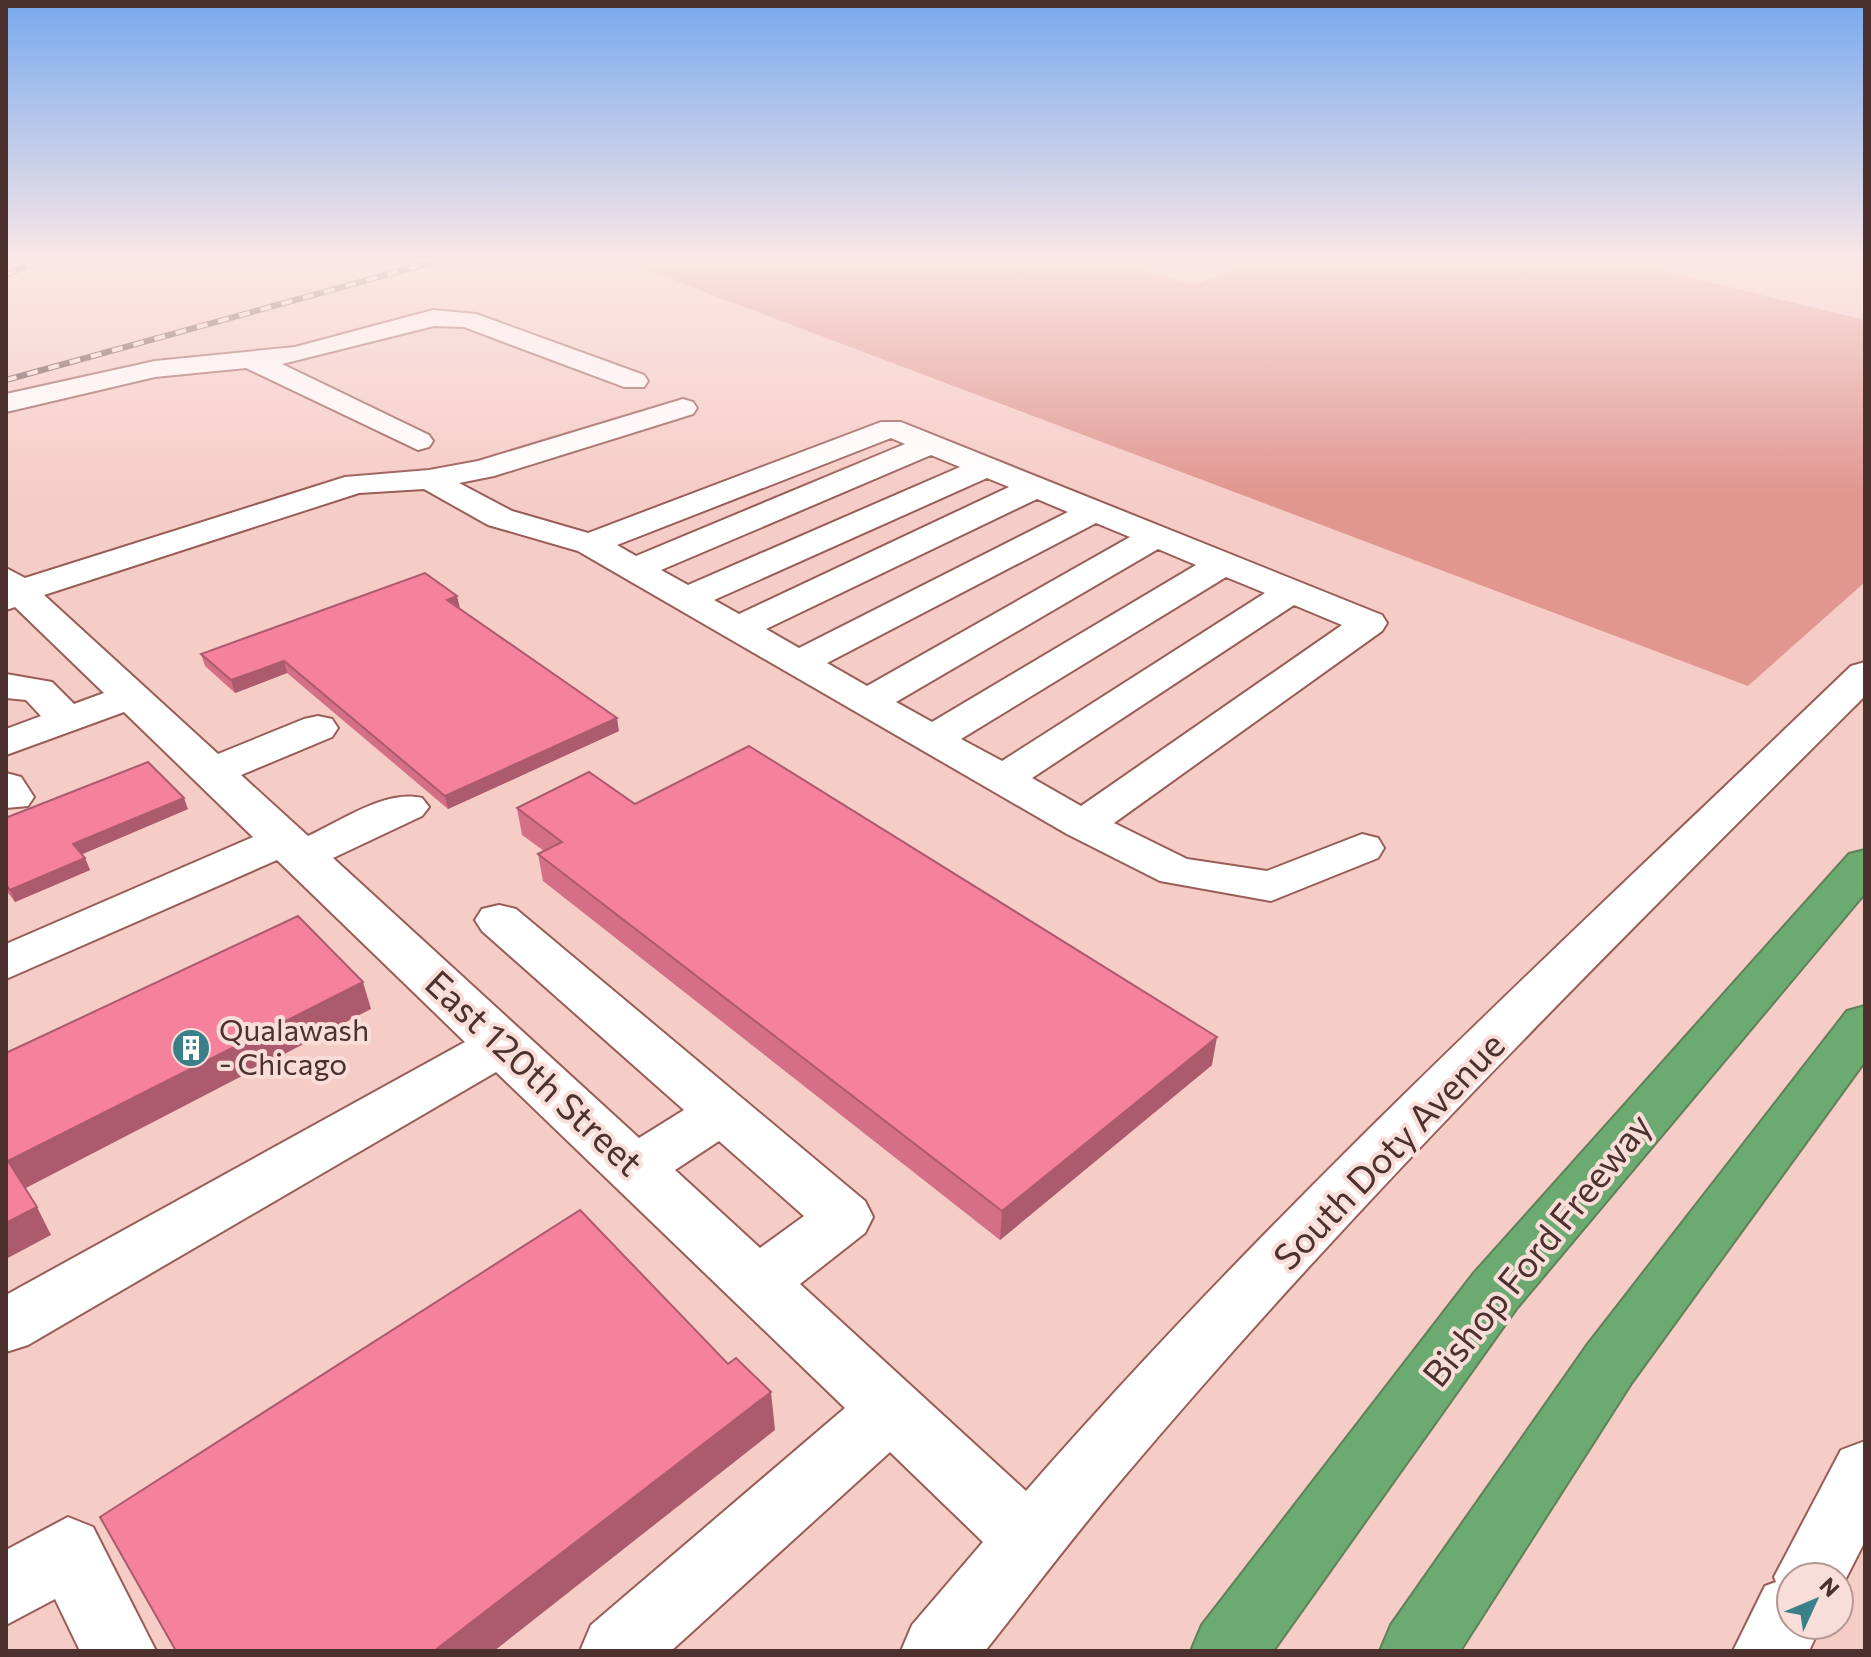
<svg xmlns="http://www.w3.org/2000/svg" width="1871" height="1657" font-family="Commissioner,sans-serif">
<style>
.green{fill:#e19790}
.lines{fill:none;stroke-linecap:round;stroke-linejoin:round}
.minor-casing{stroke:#995d57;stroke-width:4}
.highway-casing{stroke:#608059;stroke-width:4}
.minor{fill:#fff;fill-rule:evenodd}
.highway{fill:#6baa70;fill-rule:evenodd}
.rail-casing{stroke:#634543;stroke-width:6}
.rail{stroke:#f9ddd9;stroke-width:4;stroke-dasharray:11;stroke-linecap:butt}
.wall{fill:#d46f87}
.shaded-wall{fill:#ac5a6e}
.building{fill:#f6819d;stroke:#ac5a6e;stroke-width:2}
.labels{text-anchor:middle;stroke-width:8;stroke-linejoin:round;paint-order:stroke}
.poi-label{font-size:30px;fill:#4d312f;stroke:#f9ddd9;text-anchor:start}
.near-street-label{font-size:36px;fill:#4d312f;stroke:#f9ddd9}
</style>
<rect width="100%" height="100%" fill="#f6ccc7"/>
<!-- green -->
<polygon class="green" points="620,260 1111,260 1194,285 1257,260 1617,260 1865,320 1865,582 1748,686"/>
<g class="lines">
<!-- minor casing -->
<g class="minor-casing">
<g id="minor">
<polygon points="433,310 476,314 644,375 648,381 644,387 624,387 464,327 434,326 282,364 429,435 433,441 429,447 418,450 246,368 155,377 6,412 6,394 155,361 295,347"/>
<path d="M683,399l10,3 4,6 -4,6 -199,62 -35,7 53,28 76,22 293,-111h20l481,193 5,8 -5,8 -268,192 73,36 80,12 95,-37 16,4 6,10 -6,10 -107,43 -111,-20 -93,-47 -489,-283 -90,-26 -64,-36 -65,4 -315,102 174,159 86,-35 14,-3 14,3 6,9 -6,9 -91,38 67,61c33,-15 78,-47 114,-38l7,9 -7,9 -89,42 306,280 45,-28 -202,-179 -7,-11 7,-11 17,-4 17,4 349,292 8,16 -8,16 -65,51 226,207c256,-293 545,-556 825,-825l14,-4v34c-254,253 -510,507 -742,782 -48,56 -92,115 -138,173h-84l11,-26 71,-83 -93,-90 -219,199h-91l11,-26 254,-217 -349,-336 -468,273 -22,7v-57l459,-253 -188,-182 -271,119v-35l247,-107 -129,-125 -118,43v-26l35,-13 -15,-16 -20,-2v-24l46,8 22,22 30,-11 -89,-86 -9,3v-42l19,10 320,-101 84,-7 49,-9zM891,438l14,6 -269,112 -19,-11zM931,455l29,12 -272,118 -27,-15zM987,478l22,9 -270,127 -25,-14zM1037,499l31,13 -269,136 -33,-19zM1096,523l34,14 -263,149 -40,-23zM1158,549l38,16 -264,157 -36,-20zM1226,577l39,16 -263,168 -41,-22zM1294,605l48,20 -261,181 -49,-28zM719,1141l85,75 -44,32 -85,-78z"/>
<polygon points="6,773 21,777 34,797 28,806 6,808"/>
<polygon points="1865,1441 1865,1541 1839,1592 1839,1577 1791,1577 1791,1625 1821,1625 1809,1651 1733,1651 1765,1586 1776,1582 1774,1577 1841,1450"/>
<polygon points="68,1517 93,1527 156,1651 80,1651 55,1599 6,1625 6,1550"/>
</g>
</g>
<!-- highway casing -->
<g class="highway-casing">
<g id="highway">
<polygon points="1865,850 1865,893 1516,1309 1273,1651 1191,1651 1202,1625 1474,1273 1849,854"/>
<polygon points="1865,1006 1865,1061 1632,1382 1460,1651 1380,1651 1391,1625 1588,1344 1847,1011"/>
</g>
</g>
<!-- minor -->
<use href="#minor" class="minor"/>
<!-- highway -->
<use href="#highway" class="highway"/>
<!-- rail casing -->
<g class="rail-casing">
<g id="rail">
<polyline points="6,275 40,260"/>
<polyline points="6,380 440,260"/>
</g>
</g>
<!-- rail -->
<use href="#rail" class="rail"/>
</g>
<!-- wall -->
<g class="wall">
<polygon points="460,608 619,731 448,809 287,673 235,693 205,666 201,654"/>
<polygon points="635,804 1212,1065 1000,1240 543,881 538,854 544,851 522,835 517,808"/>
<polygon points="188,809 82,854 85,858 90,870 15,902 6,890 6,814 8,817"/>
</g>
<!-- shaded-wall -->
<g class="shaded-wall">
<polygon points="457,596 460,608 447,600"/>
<polygon points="284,661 287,673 235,693 231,680"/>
<polygon points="617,718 619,731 448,809 445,796"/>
<polygon points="184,798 188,809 78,856 73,844"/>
<polygon points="85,858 90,870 15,902 10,890"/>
<polygon points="363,982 371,1009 22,1190 8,1161"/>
<polygon points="1217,1037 1212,1065 1000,1240 1002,1211"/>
<polygon points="37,1207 51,1235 6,1259 6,1223"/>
<polygon points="771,1392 775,1430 494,1651 434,1651"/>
</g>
<!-- building -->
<g class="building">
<polygon points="425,573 457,596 447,600 617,718 445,796 284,661 231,680 201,654"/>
<polygon points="749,746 1217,1037 1002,1211 538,854 562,842 517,808 589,772 635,804"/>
<polygon points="148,762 184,798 73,844 85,858 10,890 6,885 6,814 8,817"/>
<polygon points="298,916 363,982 8,1161 37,1207 6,1223 6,1053"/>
<polygon points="580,1210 728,1364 736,1358 771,1392 434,1651 176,1651 100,1517"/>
</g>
<!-- sky -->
<linearGradient id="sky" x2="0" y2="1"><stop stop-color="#78a9ee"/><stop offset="0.53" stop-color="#fbe8e6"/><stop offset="1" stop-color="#fbe8e6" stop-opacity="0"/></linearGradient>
<rect width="1871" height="492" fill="url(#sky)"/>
<!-- icons -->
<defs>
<g id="building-disc" transform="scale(2)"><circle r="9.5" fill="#398089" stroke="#f9ddd9"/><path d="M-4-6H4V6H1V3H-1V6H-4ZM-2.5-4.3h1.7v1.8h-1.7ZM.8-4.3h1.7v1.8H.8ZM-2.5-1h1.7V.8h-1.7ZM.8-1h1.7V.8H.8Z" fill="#fff"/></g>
</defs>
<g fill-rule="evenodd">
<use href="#building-disc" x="191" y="1048"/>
</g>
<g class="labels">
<!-- poi labels -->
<g class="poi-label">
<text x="219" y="1041">Qualawash<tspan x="219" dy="34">- Chicago</tspan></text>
</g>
<!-- near-street labels -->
<g class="near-street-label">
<text transform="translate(534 1073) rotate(43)" y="13">East 120th Street</text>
<text transform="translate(1389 1151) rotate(-46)" y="13">South Doty Avenue</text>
<text transform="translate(1537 1250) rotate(-51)" y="13">Bishop Ford Freeway</text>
</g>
</g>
<!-- border -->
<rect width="1871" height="1657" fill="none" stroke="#4d312f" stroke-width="16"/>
<!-- north arrow -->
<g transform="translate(1815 1601) rotate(46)"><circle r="38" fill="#f9ddd9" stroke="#b49895" stroke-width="2"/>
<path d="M0-6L14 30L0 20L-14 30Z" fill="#398089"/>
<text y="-12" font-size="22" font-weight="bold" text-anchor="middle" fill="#4d312f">N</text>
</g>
</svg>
